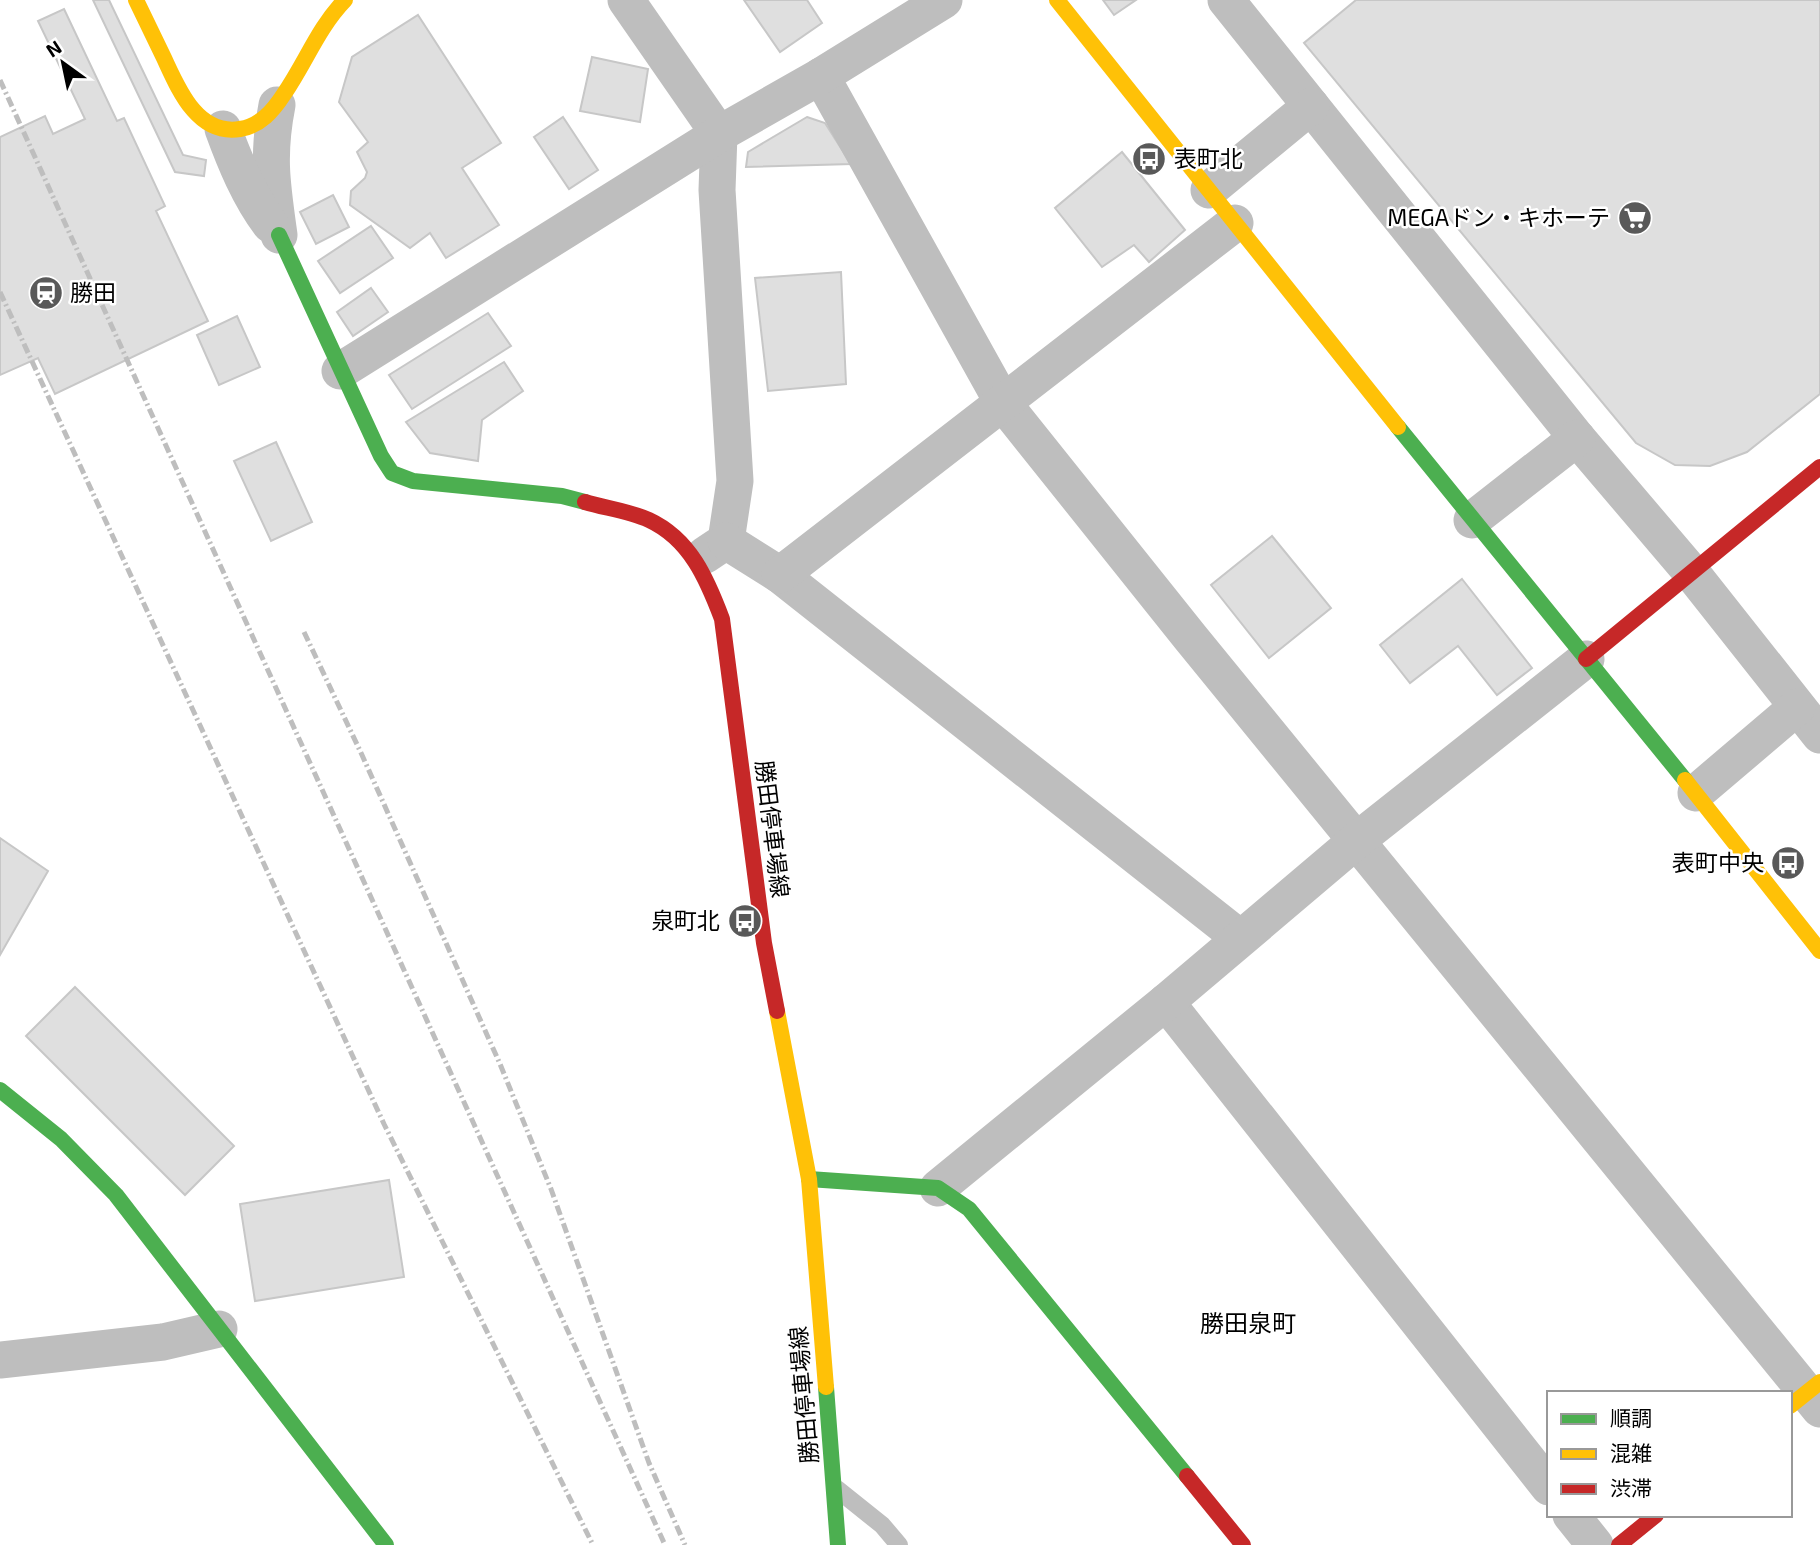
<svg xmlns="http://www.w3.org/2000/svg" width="1820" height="1545" font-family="'Exo 2','Noto Sans JP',sans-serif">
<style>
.building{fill:#dfdfdf;stroke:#c7c7c7;stroke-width:2}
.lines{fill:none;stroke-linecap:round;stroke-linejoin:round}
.lane{stroke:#bebebe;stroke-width:18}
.street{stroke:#bebebe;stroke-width:37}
.fast{stroke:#4caf50;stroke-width:16}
.slow{stroke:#ffc107;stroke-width:16}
.jam{stroke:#c62828;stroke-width:16}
.rail{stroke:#bebebe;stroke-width:5;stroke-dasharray:10 3.5 2 3.5;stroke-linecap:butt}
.labels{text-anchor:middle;stroke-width:5;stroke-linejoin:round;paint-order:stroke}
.poi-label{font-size:23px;fill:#000;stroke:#fff;text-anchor:end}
.street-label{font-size:23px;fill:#000;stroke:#fff}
.neighbourhood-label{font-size:24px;fill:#000;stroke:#fff}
</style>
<rect width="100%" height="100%" fill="#fff"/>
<!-- building -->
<g class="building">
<polygon points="93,0 109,0 183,155 206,160 204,176 175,172"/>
<polygon points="744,0 807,0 822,23 780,52"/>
<polygon points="1103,0 1136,0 1114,15"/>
<polygon points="1356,0 1820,0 1820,394 1747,452 1710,466 1675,465 1636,443 1304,43"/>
<polygon points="64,9 117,121 124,118 165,206 156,211 208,321 55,394 38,358 0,375 0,137 45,116 53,134 85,119 38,21"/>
<polygon points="418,15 501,143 462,168 499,225 446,258 430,233 410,248 350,205 351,191 365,178 367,172 357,152 368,142 339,102 352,57"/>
<polygon points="592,57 648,69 640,122 580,111"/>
<polygon points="563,117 598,170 569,189 534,137"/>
<polygon points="807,117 825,123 851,164 746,167 748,152"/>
<polygon points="1122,152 1185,230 1149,262 1134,245 1102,267 1055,208"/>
<polygon points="333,195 349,227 316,244 300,212"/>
<polygon points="371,226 393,258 340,293 318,261"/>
<polygon points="841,272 846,384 768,391 755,278"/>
<polygon points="371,288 388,312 353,336 337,312"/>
<polygon points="488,313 511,346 412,409 389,375"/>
<polygon points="237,316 260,367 219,385 197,335"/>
<polygon points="504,362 523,391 482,420 478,461 430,453 406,422"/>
<polygon points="276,442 312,522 271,541 234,461"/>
<polygon points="1272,536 1331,608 1269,658 1211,585"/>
<polygon points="1462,579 1532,668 1497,695 1458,646 1410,683 1380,645"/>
<polygon points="0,838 48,871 0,955"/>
<polygon points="75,987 234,1146 185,1195 26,1036"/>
<polygon points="389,1180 404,1277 255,1301 240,1204"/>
</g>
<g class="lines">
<!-- lane -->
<polyline class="lane" points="837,1489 882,1525 899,1545"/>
<!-- street -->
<g class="street">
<polyline points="626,0 719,134 717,190 735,481 726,541 705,555"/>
<polyline points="1226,0 1577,438 1691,572 1820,735"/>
<polyline points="821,76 1003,403 1190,637 1820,1409"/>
<path d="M277,105c-10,51 -5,80 2,130"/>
<path d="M223,129c12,33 26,67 47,95"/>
<polyline points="1209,190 1311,106"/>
<polyline points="340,371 719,134 821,76 944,0"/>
<polyline points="1472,520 1577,438"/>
<polyline points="726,541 780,575 1240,938"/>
<polyline points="780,575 1235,223"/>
<polyline points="1696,793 1797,707"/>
<polyline points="1166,1002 1549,1487"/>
<polyline points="938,1188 1166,1002 1356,841 1586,659"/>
<polyline points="0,1360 163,1342 219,1329"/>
<polyline points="1571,1515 1595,1545"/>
</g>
<!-- fast -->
<g class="fast">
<polyline points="279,235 381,456 392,473 413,481 562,496 585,502"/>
<polyline points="1398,427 1685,780"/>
<polyline points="0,1090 61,1139 116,1195 386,1545"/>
<polyline points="809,1179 938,1188 969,1209 1187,1476"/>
<polyline points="826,1387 838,1545"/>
</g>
<!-- slow -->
<g class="slow">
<path d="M136,0c9,19 19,39 28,58 14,30 33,78 76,71 20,-3 33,-18 44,-35 22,-32 34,-66 61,-94"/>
<polyline points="1057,0 1398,427"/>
<polyline points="1685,780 1820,951"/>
<polyline points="777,1011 809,1179 826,1387"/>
<polyline points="1790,1406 1820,1382"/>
</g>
<!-- jam -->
<g class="jam">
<path d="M585,502c20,6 44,9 64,18 41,19 58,59 73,99l42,324 13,68"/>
<polyline points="1586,659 1820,467"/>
<polyline points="1187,1476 1243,1545"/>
<polyline points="1619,1545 1656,1515"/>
</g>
<!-- rail -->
<g class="rail">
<polyline points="0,80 665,1545"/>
<polyline points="0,292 384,1124 593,1545"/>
<polyline points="304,632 362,755 500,1064 551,1189 649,1463 685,1545"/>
</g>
</g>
<!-- icons -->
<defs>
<g id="bus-disc" transform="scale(1.75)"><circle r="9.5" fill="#595959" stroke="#fff"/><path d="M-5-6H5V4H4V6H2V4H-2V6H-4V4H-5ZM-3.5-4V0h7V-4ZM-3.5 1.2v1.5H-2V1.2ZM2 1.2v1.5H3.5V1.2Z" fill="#fff"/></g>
<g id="supermarket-disc" transform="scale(1.75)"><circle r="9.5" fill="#595959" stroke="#fff"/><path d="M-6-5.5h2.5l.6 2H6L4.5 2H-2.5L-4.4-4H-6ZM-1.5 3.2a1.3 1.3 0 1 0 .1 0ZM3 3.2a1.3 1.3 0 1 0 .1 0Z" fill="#fff"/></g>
<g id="station-disc" transform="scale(1.75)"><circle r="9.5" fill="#595959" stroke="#fff"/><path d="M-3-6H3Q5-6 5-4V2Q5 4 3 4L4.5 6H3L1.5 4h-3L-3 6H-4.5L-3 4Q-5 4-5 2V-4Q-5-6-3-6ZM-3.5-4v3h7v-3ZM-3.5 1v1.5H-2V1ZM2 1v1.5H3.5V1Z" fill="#fff"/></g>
</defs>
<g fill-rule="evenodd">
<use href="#bus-disc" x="1149" y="159"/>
<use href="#supermarket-disc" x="1635" y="218"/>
<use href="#station-disc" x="46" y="293"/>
<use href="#bus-disc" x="1788" y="863"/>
<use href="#bus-disc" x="745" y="921"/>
</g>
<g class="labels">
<!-- poi labels -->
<g class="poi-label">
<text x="1174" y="167" text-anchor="start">表町北</text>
<text x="1610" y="226">MEGAドン・キホーテ</text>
<text x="70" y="301" text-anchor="start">勝田</text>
<text x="1764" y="871">表町中央</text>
<text x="720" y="929">泉町北</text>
</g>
<!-- street labels -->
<g class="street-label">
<text transform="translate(772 829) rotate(83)" y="8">勝田停車場線</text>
<text transform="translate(804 1395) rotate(-95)" y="8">勝田停車場線</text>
</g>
<!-- neighbourhood labels -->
<g class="neighbourhood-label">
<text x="1248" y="1332">勝田泉町</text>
</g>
</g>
<!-- legend -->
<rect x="1547" y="1391" width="245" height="126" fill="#ffffff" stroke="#999999" stroke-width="2"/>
<rect x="1561" y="1414" width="35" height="10" fill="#4caf50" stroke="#999999" stroke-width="2"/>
<text x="1610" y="1426" font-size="21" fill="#000000">順調</text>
<rect x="1561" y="1449" width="35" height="10" fill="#ffc107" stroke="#999999" stroke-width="2"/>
<text x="1610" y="1461" font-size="21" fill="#000000">混雑</text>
<rect x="1561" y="1484" width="35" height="10" fill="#c62828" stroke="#999999" stroke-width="2"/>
<text x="1610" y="1496" font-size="21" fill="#000000">渋滞</text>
<!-- north arrow -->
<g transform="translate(63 63) rotate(327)" stroke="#ffffff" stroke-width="5" paint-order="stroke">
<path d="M0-5L12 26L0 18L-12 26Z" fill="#000000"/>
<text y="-10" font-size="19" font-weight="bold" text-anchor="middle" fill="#000000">N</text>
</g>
</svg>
